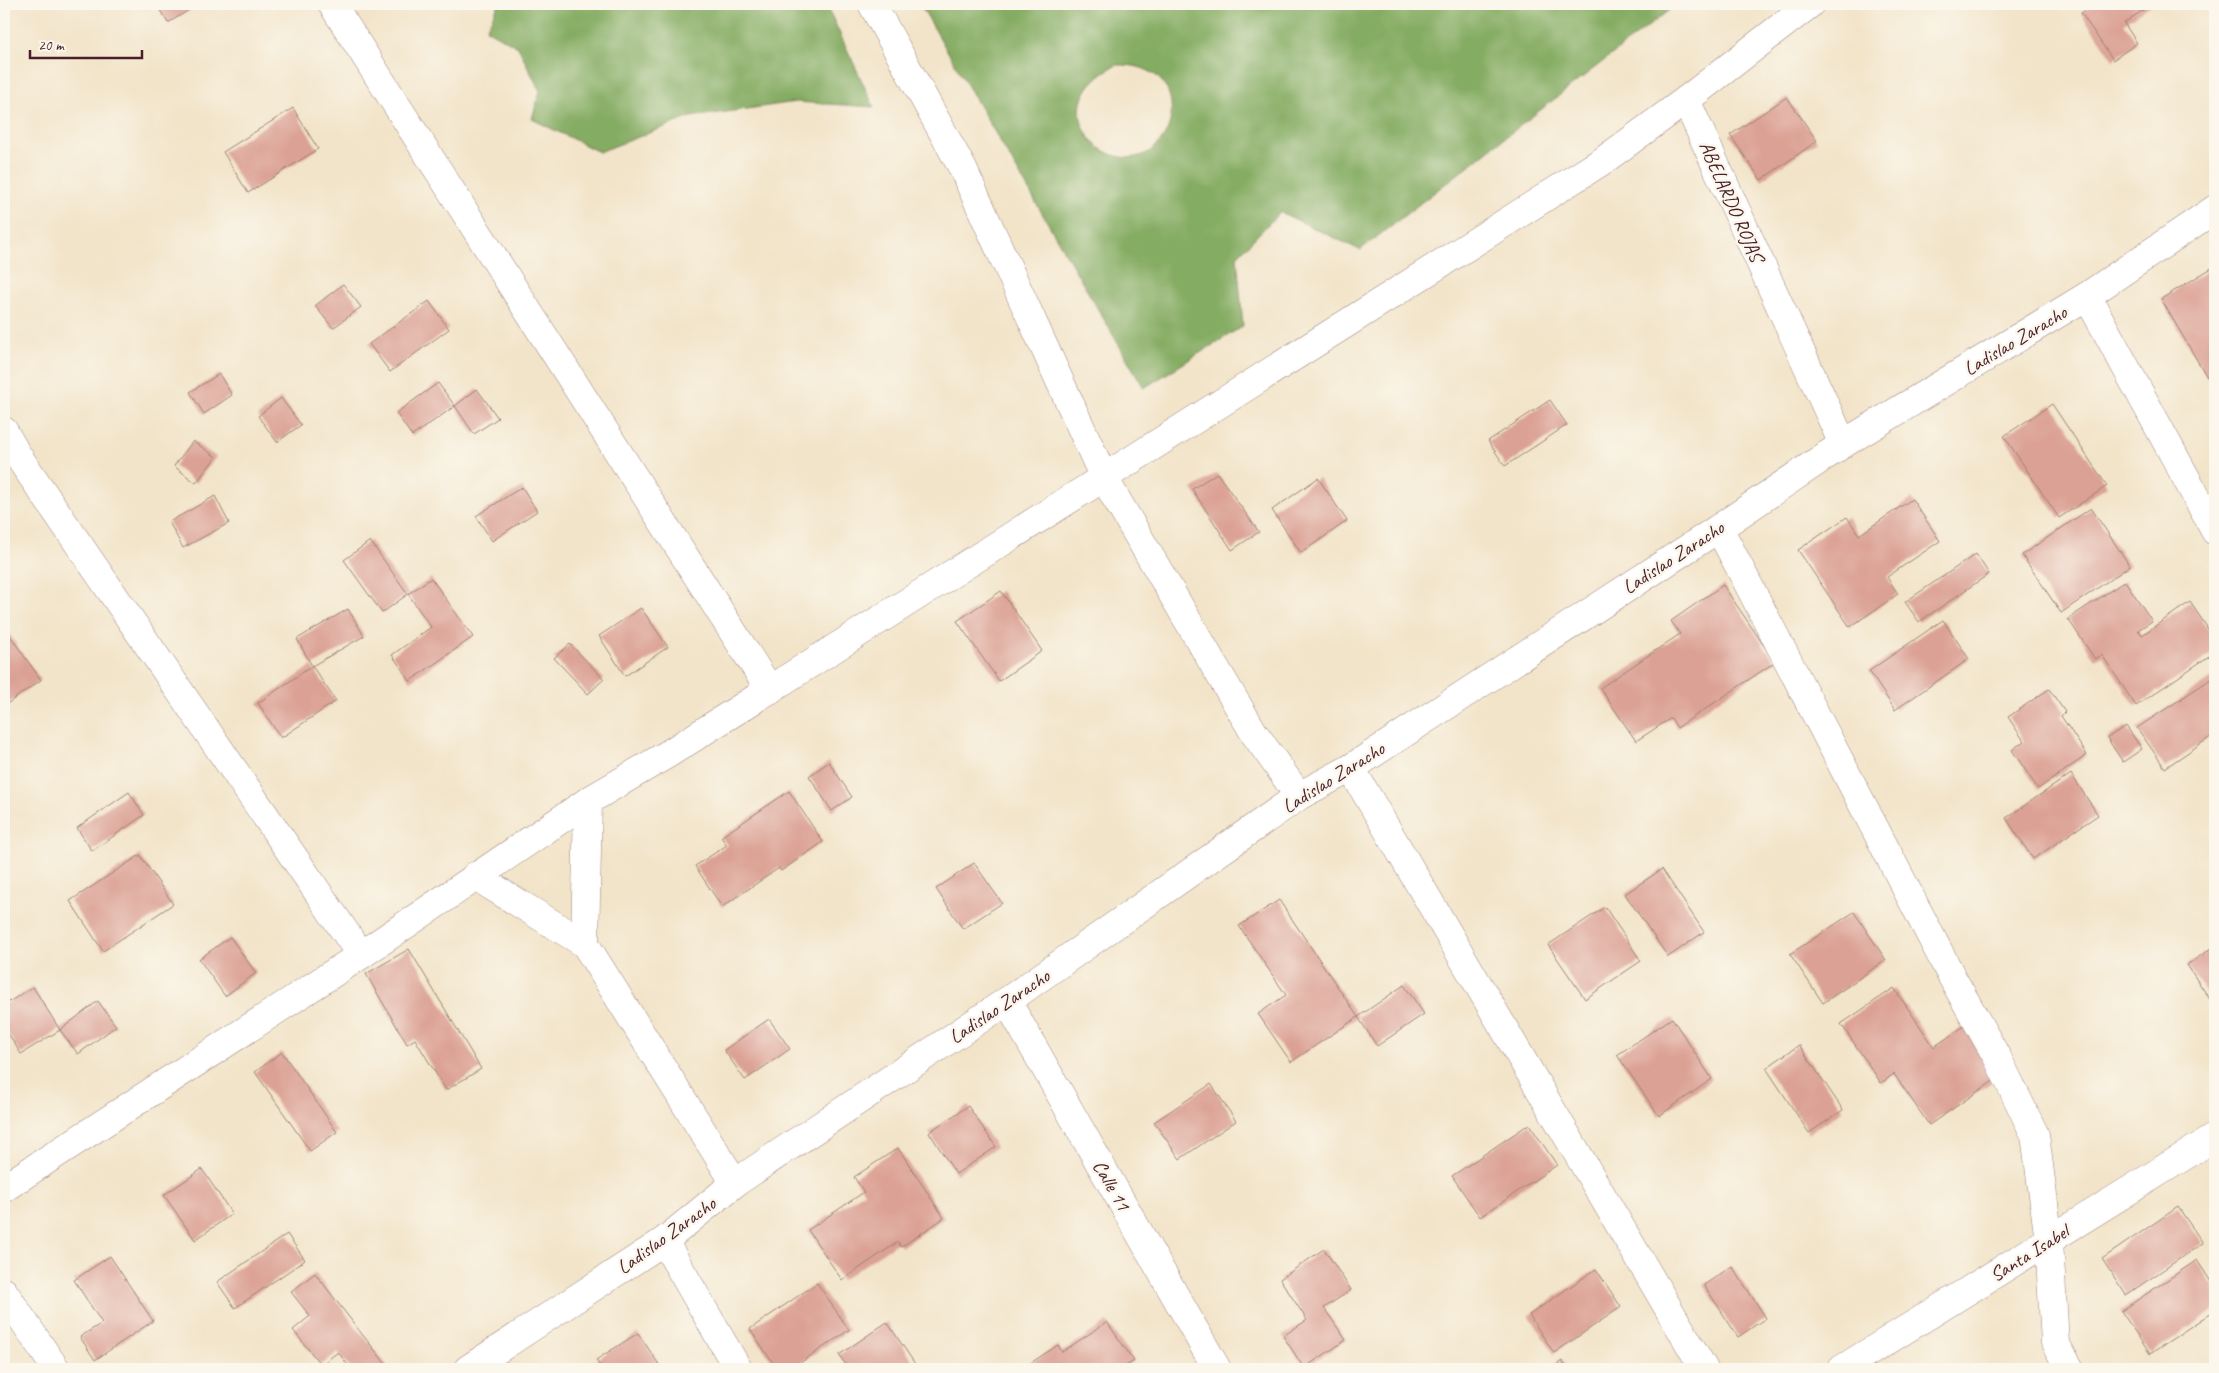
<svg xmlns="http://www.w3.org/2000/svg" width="2219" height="1373" font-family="Caveat,sans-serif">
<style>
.forest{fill:#84ac62;stroke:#676646;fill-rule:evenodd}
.building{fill:#dba194}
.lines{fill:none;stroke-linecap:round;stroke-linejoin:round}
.minor-casing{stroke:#9e827a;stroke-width:29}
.minor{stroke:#fff;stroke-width:28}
.labels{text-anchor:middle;stroke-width:5;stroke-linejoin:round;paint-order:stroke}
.street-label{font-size:20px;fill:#4a1f2b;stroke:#fbf7ec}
</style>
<rect width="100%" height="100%" fill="#fbf7ec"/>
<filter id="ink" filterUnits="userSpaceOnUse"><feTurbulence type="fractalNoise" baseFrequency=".02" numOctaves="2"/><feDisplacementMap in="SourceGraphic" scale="10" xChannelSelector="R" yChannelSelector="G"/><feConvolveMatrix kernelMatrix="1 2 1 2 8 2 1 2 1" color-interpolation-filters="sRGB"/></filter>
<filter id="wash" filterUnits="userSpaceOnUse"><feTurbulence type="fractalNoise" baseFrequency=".0096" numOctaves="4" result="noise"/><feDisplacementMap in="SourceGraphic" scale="20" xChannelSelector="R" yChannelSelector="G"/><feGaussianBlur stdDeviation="1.12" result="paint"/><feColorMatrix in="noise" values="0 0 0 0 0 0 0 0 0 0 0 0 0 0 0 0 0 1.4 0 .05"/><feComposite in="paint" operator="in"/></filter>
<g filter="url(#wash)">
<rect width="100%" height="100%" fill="#f2e4c9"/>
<!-- forest -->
<g class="forest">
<polygon points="499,4 826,4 874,107 796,102 691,117 599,152 532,119 540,91 518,47 486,29"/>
<path d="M920,4h757l-317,246 -80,-38 -43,44 6,70 -99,62zM1117,65c85,-3 60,111 -4,90 -11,-4 -20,-10 -26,-21 -18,-29 2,-57 30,-69z"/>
</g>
<g id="blocks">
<!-- building -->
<g class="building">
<polygon points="156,4 199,4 168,23"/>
<polygon points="2095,4 2152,4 2124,23 2137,43 2113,60 2081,13"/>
<polygon points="1787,97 1817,141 1761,180 1730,135"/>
<polygon points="293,108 318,149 248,193 223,152"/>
<polygon points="2215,266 2215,373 2207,377 2161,299"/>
<polygon points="343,284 361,307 333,328 315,306"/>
<polygon points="429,301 449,329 390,372 369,344"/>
<polygon points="219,374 232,395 204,414 190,392"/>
<polygon points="438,383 455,406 477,389 498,418 474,434 455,406 412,436 396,413"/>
<polygon points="281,398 301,425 277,442 258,416"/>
<polygon points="1550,400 1567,425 1505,466 1488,441"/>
<polygon points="2052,404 2107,486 2059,518 2004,436"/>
<polygon points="193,441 216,457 196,483 174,466"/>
<polygon points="1217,473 1259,532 1232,550 1192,489"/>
<polygon points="1318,478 1347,521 1301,553 1272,510"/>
<polygon points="522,487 537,511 492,541 476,516"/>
<polygon points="215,496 229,523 183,548 169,522"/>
<polygon points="1912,499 1940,541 1887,577 1898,594 1850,627 1798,550 1847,517 1859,535"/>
<polygon points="2091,508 2130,566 2061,613 2022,555"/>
<polygon points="370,541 408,594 382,613 344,560"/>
<polygon points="1976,554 1989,574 1919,622 1905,602"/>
<polygon points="431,578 473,637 410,681 392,655 431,627 408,594"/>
<polygon points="2125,581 2152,621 2138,630 2142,635 2190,602 2215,639 2215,652 2136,706 2102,655 2095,659 2068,619"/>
<polygon points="1723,585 1775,662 1677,728 1671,718 1636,741 1600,688 1680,634 1671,621"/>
<polygon points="1001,591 1042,651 999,681 957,621"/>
<polygon points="641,608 668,647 625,676 599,636"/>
<polygon points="348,609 364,636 312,666 336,701 281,738 258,703 312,666 297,639"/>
<polygon points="1943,620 1969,659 1895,710 1869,671"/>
<polygon points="4,627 41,680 4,706"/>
<polygon points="570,644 604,679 588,694 554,658"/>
<polygon points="2214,677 2215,734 2165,768 2137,728"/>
<polygon points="2049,689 2065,712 2061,716 2087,755 2038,789 2012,750 2024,741 2008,717"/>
<polygon points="2126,726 2142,749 2123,762 2107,738"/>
<polygon points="829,762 852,797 832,811 809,776"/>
<polygon points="2071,774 2098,815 2033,859 2006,818"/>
<polygon points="789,791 823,842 781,871 779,868 722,907 695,866 727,845 721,837"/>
<polygon points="129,792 144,815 92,851 77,828"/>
<polygon points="140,855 173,904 103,951 70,901"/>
<polygon points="974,863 1002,903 963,929 936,889"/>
<polygon points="1662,869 1704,932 1668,957 1625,894"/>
<polygon points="1279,900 1358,1017 1404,985 1424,1014 1377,1046 1358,1017 1291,1062 1258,1014 1286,995 1239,926"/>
<polygon points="1605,907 1641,961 1585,999 1548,945"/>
<polygon points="1854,912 1886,960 1823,1003 1790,954"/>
<polygon points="230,937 256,973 225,996 199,959"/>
<polygon points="2215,946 2215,1007 2187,965"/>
<polygon points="409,949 481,1069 446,1090 415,1039 407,1044 366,974"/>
<polygon points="33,987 60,1030 21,1054 4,1027 4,1005"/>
<polygon points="1894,988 1934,1047 1967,1024 2002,1075 1929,1125 1894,1074 1881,1083 1841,1024"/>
<polygon points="98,1001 116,1026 78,1054 60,1030"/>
<polygon points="1672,1018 1712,1079 1659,1116 1617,1055"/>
<polygon points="769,1019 790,1049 745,1080 724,1050"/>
<polygon points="1799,1045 1843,1110 1809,1133 1766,1068"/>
<polygon points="282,1052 337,1132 310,1151 255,1072"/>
<polygon points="1211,1084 1236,1121 1180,1159 1154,1122"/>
<polygon points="968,1106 996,1147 956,1174 929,1132"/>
<polygon points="1529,1124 1557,1165 1480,1217 1452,1176"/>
<polygon points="898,1148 944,1218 901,1247 898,1242 842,1280 808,1230 864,1192 854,1177"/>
<polygon points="202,1169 232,1214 195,1240 164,1195"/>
<polygon points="2178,1207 2203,1243 2126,1295 2102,1259"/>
<polygon points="287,1234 305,1260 235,1308 217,1282"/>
<polygon points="1324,1249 1351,1290 1324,1308 1346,1340 1304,1368 1283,1336 1307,1320 1280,1279"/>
<polygon points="110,1256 153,1321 95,1360 80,1337 102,1323 74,1280"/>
<polygon points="2197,1260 2215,1288 2215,1310 2150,1354 2121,1311"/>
<polygon points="1732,1266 1766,1318 1738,1337 1704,1285"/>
<polygon points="1596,1269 1621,1307 1554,1353 1529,1315"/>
<polygon points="315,1273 361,1333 390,1369 351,1369 338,1352 321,1365 293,1330 310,1316 291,1292"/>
<polygon points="817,1283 849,1330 791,1369 777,1369 750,1329"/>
<polygon points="887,1322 917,1367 913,1369 849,1369 839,1355"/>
<polygon points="1107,1322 1134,1361 1121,1369 1023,1368 1058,1345 1062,1352"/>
<polygon points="638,1333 662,1369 602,1369 596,1360"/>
<polygon points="1562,1361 1567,1369 1550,1369"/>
</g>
</g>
</g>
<g filter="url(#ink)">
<use href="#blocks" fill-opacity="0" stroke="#9e827a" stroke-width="1"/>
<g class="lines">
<!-- minor casing -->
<g class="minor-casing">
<g id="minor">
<polyline points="332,4 770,690"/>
<polyline points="872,4 963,169 1104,478 1254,733 1299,796"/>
<polyline points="1810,4 1686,100 1843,444"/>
<polyline points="2087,296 2215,531"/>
<polyline points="4,431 18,456 361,955"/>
<polyline points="1719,528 1953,979 1998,1059 2035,1135 2049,1241 2055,1343 2070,1369"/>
<polyline points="1351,768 1704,1369"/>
<polyline points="588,801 585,944 735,1183"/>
<polyline points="475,876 585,944"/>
<polyline points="1007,1001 1217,1369"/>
<polyline points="4,1188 361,955 588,801 668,754 1604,160 1686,100"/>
<polyline points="664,1241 738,1369"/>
<polyline points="4,1292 56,1369"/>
<polyline points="468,1369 664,1241 735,1183 1007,1001 1299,796 1351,768 1719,528 1843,444 2087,296 2215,209"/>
<polyline points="1842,1369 2215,1137"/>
</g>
</g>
<!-- minor -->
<use href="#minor" class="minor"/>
</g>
</g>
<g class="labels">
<!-- street labels -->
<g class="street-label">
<text transform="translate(1732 201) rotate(66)" y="7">ABELARDO ROJAS</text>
<text transform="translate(2015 340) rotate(-31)" y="7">Ladislao Zaracho</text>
<text transform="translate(1673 557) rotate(-33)" y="7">Ladislao Zaracho</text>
<text transform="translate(1333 777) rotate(-32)" y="7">Ladislao Zaracho</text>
<text transform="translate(999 1006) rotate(-34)" y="7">Ladislao Zaracho</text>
<text transform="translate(1112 1185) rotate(60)" y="7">Calle 11</text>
<text transform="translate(666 1235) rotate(-36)" y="7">Ladislao Zaracho</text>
<text transform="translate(2029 1253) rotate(-32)" y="7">Santa Isabel</text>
</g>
</g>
<!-- margin -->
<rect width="2219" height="1373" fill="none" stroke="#fbf7ec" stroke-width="20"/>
<!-- scale -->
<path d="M30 50v8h112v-8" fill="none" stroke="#4a1f2b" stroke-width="2.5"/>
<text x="38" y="50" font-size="15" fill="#4a1f2b" stroke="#fbf7ec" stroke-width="4" paint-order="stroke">20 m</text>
</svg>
